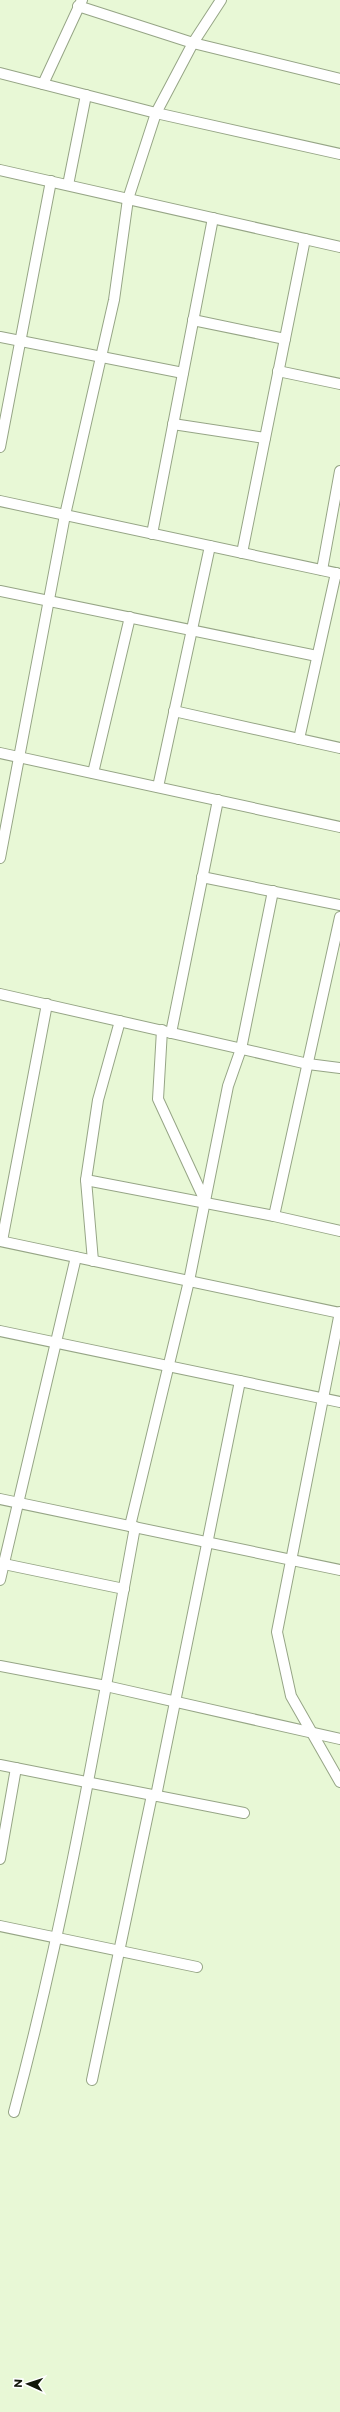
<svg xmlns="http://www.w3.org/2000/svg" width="340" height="2412" font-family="Montserrat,sans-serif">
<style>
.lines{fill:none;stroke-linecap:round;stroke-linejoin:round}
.minor-casing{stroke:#96a586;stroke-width:12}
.minor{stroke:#fff;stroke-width:10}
</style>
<rect width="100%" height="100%" fill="#e8f8d6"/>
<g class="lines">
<!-- minor casing -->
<g class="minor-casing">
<g id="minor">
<polyline points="78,6 193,43 340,79"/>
<polyline points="0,73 156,113 340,154"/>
<polyline points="43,84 82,0"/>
<polyline points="0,170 340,247"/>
<polyline points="68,185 86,95"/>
<polyline points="193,320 285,339"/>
<polyline points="0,337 183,373"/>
<polyline points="278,371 340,384"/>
<polyline points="173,424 265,438"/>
<polyline points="0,447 51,181"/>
<polyline points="0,501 340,574"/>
<polyline points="152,534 213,218"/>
<polyline points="242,553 305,239"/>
<polyline points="322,570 340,471"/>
<polyline points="0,591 317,656"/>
<polyline points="174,711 340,748"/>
<polyline points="299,739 336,573"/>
<polyline points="0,753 340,827"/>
<polyline points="93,773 130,617"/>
<polyline points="158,787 210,546"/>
<polyline points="0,858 65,515 114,300 128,199 156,113 193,43 221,0"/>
<polyline points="202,877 340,905"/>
<polyline points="0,994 308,1064 340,1068"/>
<polyline points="162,1030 158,1099 206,1203"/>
<polyline points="171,1033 218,800"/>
<polyline points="86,1180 274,1216 340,1231"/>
<polyline points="274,1216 340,917"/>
<polyline points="0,1241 340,1313"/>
<polyline points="2,1241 47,1004"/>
<polyline points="93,1261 86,1180 98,1100 120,1021"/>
<polyline points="340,1312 277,1632 291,1696 340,1782"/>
<polyline points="0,1331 340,1402"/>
<polyline points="0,1499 340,1570"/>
<polyline points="130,1526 189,1281 228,1086 241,1049 273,891"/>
<polyline points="4,1564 124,1589"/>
<polyline points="0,1580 76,1257"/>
<polyline points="0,1666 106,1686 340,1739"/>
<polyline points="0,1765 244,1813"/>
<polyline points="156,1796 240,1381"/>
<polyline points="0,1859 16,1768"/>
<polyline points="0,1926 197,1967"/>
<polyline points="92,2080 152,1795"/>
<path d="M14,2112c52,-193 85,-389 121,-585"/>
</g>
</g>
<!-- minor -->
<use href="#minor" class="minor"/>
</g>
<!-- north arrow -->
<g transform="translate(28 2384) rotate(273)" stroke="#ffffff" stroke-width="3" paint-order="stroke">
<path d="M0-3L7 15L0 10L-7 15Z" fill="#12170b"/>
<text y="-6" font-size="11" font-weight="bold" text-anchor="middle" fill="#12170b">N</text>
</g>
</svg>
